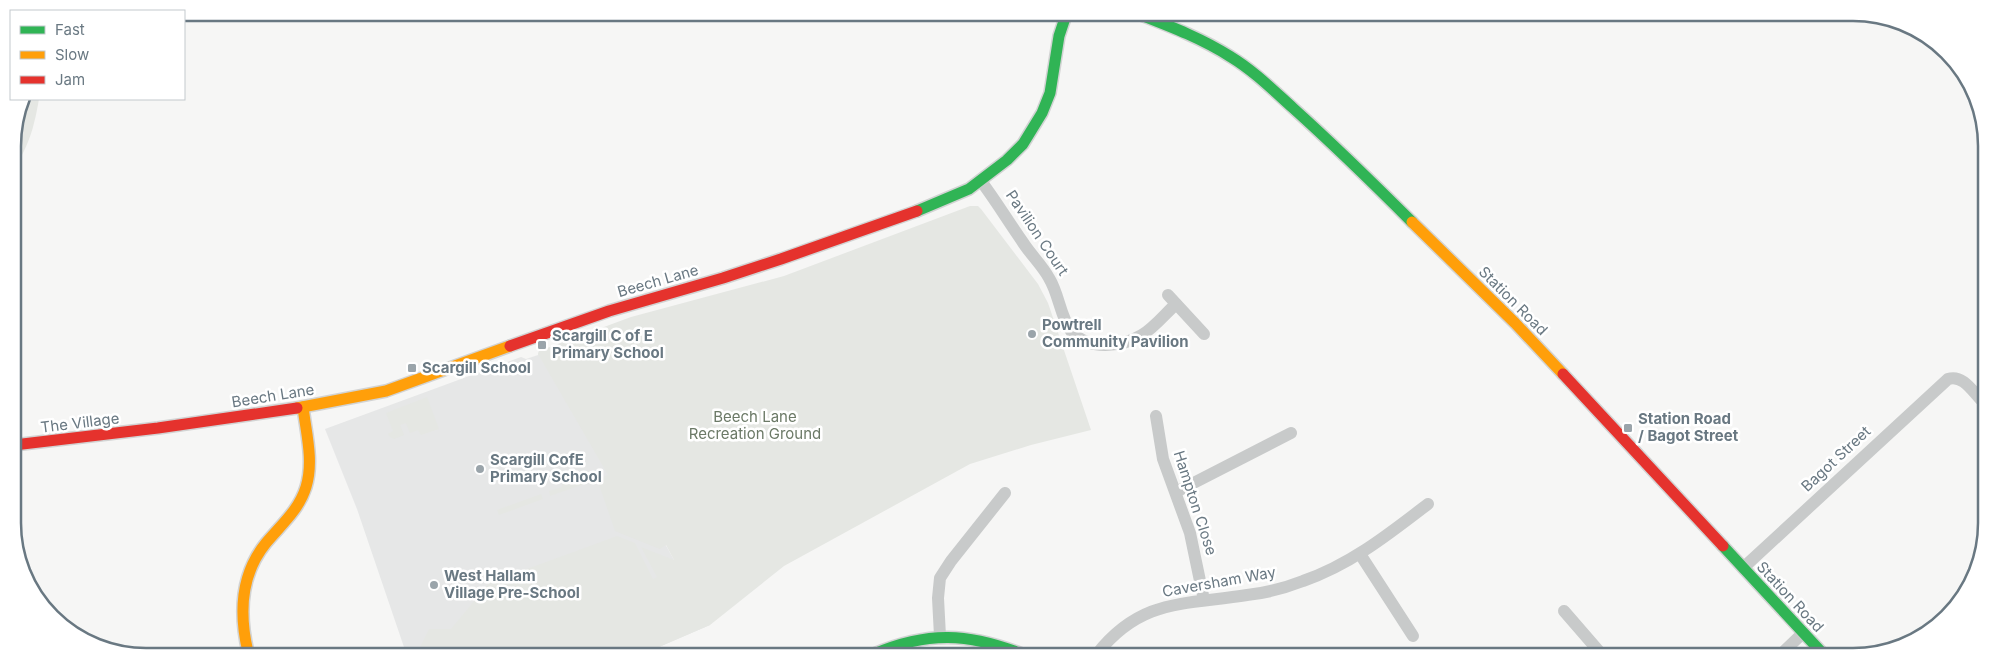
<svg xmlns="http://www.w3.org/2000/svg" width="1999" height="669" font-family="Inter,sans-serif">
<style>
.built{fill:#e6e7e7}
.green{fill:#e5e7e3}
.lines{fill:none;stroke-linecap:round;stroke-linejoin:round}
.fast-casing{stroke:#d2d3d3;stroke-width:14}
.slow-casing{stroke:#d2d3d3;stroke-width:14}
.jam-casing{stroke:#d2d3d3;stroke-width:14}
.street{stroke:#c8caca;stroke-width:12}
.fast{stroke:#30b455;stroke-width:11}
.slow{stroke:#ff9f0a;stroke-width:11}
.jam{stroke:#e5322d;stroke-width:11}
.poi-dot{fill:#9aa4aa;stroke:#fff;stroke-width:2}
.labels{text-anchor:middle;stroke-width:5;stroke-linejoin:round;paint-order:stroke}
.street-label{font-size:15px;fill:#697882;stroke:#fff}
.poi-label{font-size:15px;font-weight:bold;fill:#697882;stroke:#fff;text-anchor:start}
.park-label{font-size:15px;fill:#6c7a67;stroke:#fff}
.rim{fill:none;stroke:#697882;stroke-width:2.5}
</style>
<rect width="100%" height="100%" fill="#f6f6f5"/>
<!-- built -->
<polygon class="built" points="539,351 653,522 710,625 645,653 406,653 357,509 325,429 521,357 526,359 538,355"/>
<!-- green -->
<g class="green">
<path d="M23,99h16c-5,29 -10,46 -26,72v-33z"/>
<polygon points="970,206 978,206 981,209 1038,284 1048,303 1091,430 1031,445 970,464 784,566 710,625 645,653 417,653 429,629 451,629 489,583 617,536 635,543 653,579 657,577 641,547 674,560 666,545 660,549 615,531 597,479 608,475 538,354 539,351 631,317 784,276"/>
<polygon points="427,397 439,429 421,435 418,430 410,433 406,423 400,425 404,435 394,439 390,437 388,434 393,431 386,413"/>
<polygon points="584,476 587,483 550,496 549,491 562,487 562,484"/>
<polygon points="541,494 543,499 499,515 497,510"/>
</g>
<g class="lines">
<!-- fast casing -->
<g class="fast-casing">
<g id="fast">
<path d="M1141,15c31,12 62,24 90,42 23,14 42,33 62,51 41,37 80,75 119,114"/>
<polyline points="917,211 969,189 1007,160 1023,144 1042,113 1050,93 1059,36 1066,15"/>
<polyline points="1723,546 1825,656"/>
<path d="M874,654c54,-23 94,-21 148,0"/>
</g>
</g>
<!-- slow casing -->
<g class="slow-casing">
<g id="slow">
<polyline points="1412,222 1515,323 1563,374"/>
<polyline points="297,408 386,391 510,346"/>
<path d="M248,652c-9,-38 -8,-77 18,-109 15,-18 33,-33 40,-56 8,-26 0,-54 -3,-80"/>
</g>
</g>
<!-- jam casing -->
<g class="jam-casing">
<g id="jam">
<polyline points="510,346 609,311 723,278 781,259 917,211"/>
<polyline points="1563,374 1723,546"/>
<polyline points="14,445 158,428 297,408"/>
</g>
</g>
<!-- street -->
<g class="street">
<path d="M981,181c15,20 27,40 41,60 8,13 20,24 27,37 10,16 11,38 22,53 17,20 51,16 71,4 13,-8 23,-21 34,-31"/>
<polyline points="1168,295 1204,334"/>
<polyline points="1156,416 1163,459 1190,533 1204,600"/>
<polyline points="1176,492 1291,433"/>
<polyline points="1360,554 1413,636"/>
<path d="M1743,568l205,-189c15,-5 25,13 35,23"/>
<polyline points="1564,611 1603,656"/>
<polyline points="940,636 938,598 940,578 951,561 1005,493"/>
<path d="M1097,654c44,-56 88,-49 150,-59 19,-2 38,-7 56,-14 47,-16 86,-47 125,-77"/>
<polyline points="1779,656 1803,633"/>
</g>
<!-- fast -->
<use href="#fast" class="fast"/>
<!-- slow -->
<use href="#slow" class="slow"/>
<!-- jam -->
<use href="#jam" class="jam"/>
</g>
<!-- markers -->
<g class="poi-dot">
<circle cx="1032" cy="334" r="5"/>
<rect x="537" y="340" width="10" height="10" rx="2.5"/>
<rect x="407" y="363" width="10" height="10" rx="2.5"/>
<rect x="1623" y="423" width="10" height="10" rx="2.5"/>
<circle cx="480" cy="469" r="5"/>
<circle cx="434" cy="585" r="5"/>
</g>
<g class="labels">
<!-- street labels -->
<g class="street-label">
<text transform="translate(1037 233) rotate(56)" y="5">Pavilion Court</text>
<text transform="translate(658 281) rotate(-16)" y="5">Beech Lane</text>
<text transform="translate(1513 301) rotate(45)" y="5">Station Road</text>
<text transform="translate(273 396) rotate(-9)" y="5">Beech Lane</text>
<text transform="translate(80 423) rotate(-7)" y="5">The Village</text>
<text transform="translate(1836 459) rotate(-43)" y="5">Bagot Street</text>
<text transform="translate(1195 503) rotate(72)" y="5">Hampton Close</text>
<text transform="translate(1219 582) rotate(-10)" y="5">Caversham Way</text>
<text transform="translate(1790 597) rotate(47)" y="5">Station Road</text>
</g>
<!-- poi labels -->
<g class="poi-label">
<text x="1042" y="330">Powtrell<tspan x="1042" dy="17">Community Pavilion</tspan></text>
<text x="552" y="341">Scargill C of E<tspan x="552" dy="17">Primary School</tspan></text>
<text x="422" y="373">Scargill School</text>
<text x="1638" y="424">Station Road<tspan x="1638" dy="17">/ Bagot Street</tspan></text>
<text x="490" y="465">Scargill CofE<tspan x="490" dy="17">Primary School</tspan></text>
<text x="444" y="581">West Hallam<tspan x="444" dy="17">Village Pre-School</tspan></text>
</g>
<!-- park labels -->
<g class="park-label">
<text x="755" y="422">Beech Lane<tspan x="755" dy="17">Recreation Ground</tspan></text>
</g>
</g>
<!-- crop -->
<path d="M0 0H1999V669H0ZM146 21H1853A125 125 0 0 1 1978 146V523A125 125 0 0 1 1853 648H146A125 125 0 0 1 21 523V146A125 125 0 0 1 146 21Z" fill="#fff" fill-rule="evenodd"/>
<path class="rim" d="M146 21H1853A125 125 0 0 1 1978 146V523A125 125 0 0 1 1853 648H146A125 125 0 0 1 21 523V146A125 125 0 0 1 146 21Z"/>
<!-- legend -->
<rect x="10" y="10" width="175" height="90" fill="#ffffff" stroke="#c3c9cd"/>
<rect x="20" y="26" width="25" height="8" fill="#30b455" stroke="#c3c9cd"/>
<text x="55" y="35" font-size="15" fill="#697882">Fast</text>
<rect x="20" y="51" width="25" height="8" fill="#ff9f0a" stroke="#c3c9cd"/>
<text x="55" y="60" font-size="15" fill="#697882">Slow</text>
<rect x="20" y="76" width="25" height="8" fill="#e5322d" stroke="#c3c9cd"/>
<text x="55" y="85" font-size="15" fill="#697882">Jam</text>
</svg>
